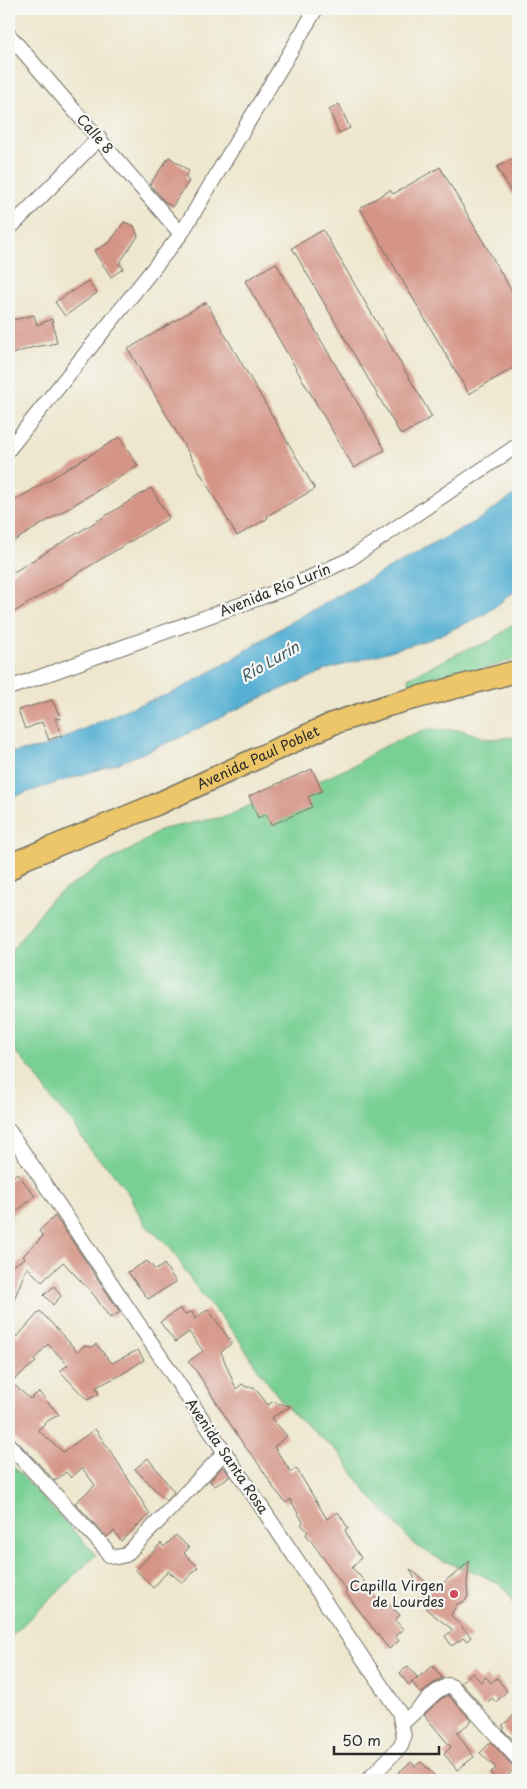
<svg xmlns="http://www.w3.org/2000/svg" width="527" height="1789" font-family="'Playpen Sans',sans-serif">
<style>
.green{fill:#79d094;stroke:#527e60}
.water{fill:#55b0d3;stroke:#406e7f}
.building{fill:#d49486}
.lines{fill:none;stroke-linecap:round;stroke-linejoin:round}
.minor-casing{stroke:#6f6d64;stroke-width:16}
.primary-casing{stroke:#6f6d64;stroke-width:24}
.minor{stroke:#fff;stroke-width:14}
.primary{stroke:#ecc669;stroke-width:21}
.poi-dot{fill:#d1495b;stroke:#f6f6f2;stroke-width:2}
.labels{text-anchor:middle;stroke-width:4.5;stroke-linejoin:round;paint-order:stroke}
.street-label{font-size:14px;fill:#2b2b2b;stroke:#f6f6f2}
.poi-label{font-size:14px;fill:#2b2b2b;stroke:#f6f6f2;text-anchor:end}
.water-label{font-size:15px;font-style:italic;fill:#3a5a66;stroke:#f6f6f2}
</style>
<rect width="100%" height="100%" fill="#f6f6f2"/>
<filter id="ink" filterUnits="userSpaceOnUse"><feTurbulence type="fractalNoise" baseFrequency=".02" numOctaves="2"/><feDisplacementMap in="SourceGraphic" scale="10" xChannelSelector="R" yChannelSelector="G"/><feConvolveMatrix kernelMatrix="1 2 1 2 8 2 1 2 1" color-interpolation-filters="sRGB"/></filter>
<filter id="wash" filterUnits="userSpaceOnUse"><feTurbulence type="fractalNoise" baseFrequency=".0096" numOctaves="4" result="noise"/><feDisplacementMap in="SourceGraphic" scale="20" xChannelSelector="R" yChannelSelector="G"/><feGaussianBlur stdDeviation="1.12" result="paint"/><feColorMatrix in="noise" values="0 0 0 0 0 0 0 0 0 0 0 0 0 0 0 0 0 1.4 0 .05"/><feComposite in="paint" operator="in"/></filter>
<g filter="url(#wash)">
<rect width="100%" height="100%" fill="#eee7cd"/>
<!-- green -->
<g class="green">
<polygon points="518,621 518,658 472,673 412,689 408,678 465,650 489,642"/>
<polygon points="428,729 462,730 487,739 518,737 518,1609 504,1587 482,1575 441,1560 414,1544 367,1493 340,1454 287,1408 259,1371 238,1338 195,1286 170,1247 145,1225 128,1193 110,1170 90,1150 73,1123 56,1105 34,1073 9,1044 9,954 51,899 104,863 132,849 162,829 228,816 273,794 293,793 357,764 377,750 403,738"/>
<polygon points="10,1463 96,1555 9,1638 9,1464"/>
</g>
<!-- water -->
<polygon class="water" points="518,492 518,589 484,615 431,639 329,669 254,701 179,738 119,763 9,798 9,753 44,747 127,709 172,693 228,662 290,622 481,518"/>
<g id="blocks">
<!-- building -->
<g class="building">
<polygon points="339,104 350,128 339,133 329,110"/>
<polygon points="518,156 518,205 497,167"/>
<polygon points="169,157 189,171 185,177 189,181 172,207 164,201 150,184"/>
<polygon points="440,167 518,302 518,365 469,394 360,208 390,190 393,194"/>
<polygon points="124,222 134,226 138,236 119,264 124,268 111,277 94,251 110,242"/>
<polygon points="323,230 432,417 401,435 292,248"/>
<polygon points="276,263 385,450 354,468 245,281"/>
<polygon points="88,281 97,293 65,316 55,302"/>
<polygon points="206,302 315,489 267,516 268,518 237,536 128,349"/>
<polygon points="34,315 37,325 52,319 57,343 34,347 9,355 9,321"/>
<polygon points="120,437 138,466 9,544 9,504"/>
<polygon points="151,488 169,518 9,615 9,575"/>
<polygon points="52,700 61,719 55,718 62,735 49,740 42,722 25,729 18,710"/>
<polygon points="312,769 322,791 308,797 312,807 271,825 266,814 258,818 249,796"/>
<polygon points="17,1173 35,1196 9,1218 9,1181"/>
<polygon points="55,1216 120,1312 110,1318 94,1295 63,1262 42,1282 27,1267 9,1312 9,1268 25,1258 23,1256 43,1236 39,1231"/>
<polygon points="147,1261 156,1270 164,1264 176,1282 148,1299 128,1272"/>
<polygon points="54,1286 61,1296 53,1305 44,1295"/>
<polygon points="180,1308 184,1314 192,1312 195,1319 208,1309 232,1343 221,1352 236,1389 242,1384 246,1387 254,1387 268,1405 274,1401 276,1403 291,1406 271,1418 287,1436 274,1447 291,1472 296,1468 327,1519 338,1512 348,1528 345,1530 352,1544 361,1558 352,1568 360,1576 380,1603 384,1600 400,1615 395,1620 403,1629 395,1636 399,1641 389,1649 345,1592 347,1591 306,1534 308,1532 301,1524 303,1522 290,1499 286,1503 272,1486 273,1486 254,1457 245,1447 195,1369 188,1362 203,1351 189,1332 175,1342 160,1322"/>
<polygon points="40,1311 78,1352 83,1346 93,1347 96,1344 112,1363 138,1350 144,1360 119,1376 96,1387 99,1394 87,1400 60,1371 68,1365 48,1344 34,1360 36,1362 11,1382 30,1399 39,1392 59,1415 47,1421 38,1430 63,1452 95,1429 117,1461 150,1514 121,1541 114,1531 107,1537 75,1503 95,1485 82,1468 71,1478 66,1472 55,1481 15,1439 9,1436 9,1327 17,1337"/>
<polygon points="148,1458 174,1492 166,1501 135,1469"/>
<polygon points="223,1466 230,1476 215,1486 210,1481"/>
<polygon points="176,1535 189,1548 184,1553 198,1567 183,1583 168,1571 153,1588 136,1570 161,1543 164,1547"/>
<polygon points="469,1561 467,1584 468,1596 465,1601 457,1604 451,1615 471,1637 467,1641 463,1638 452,1646 445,1636 453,1630 426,1609 428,1606 410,1569 436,1590 450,1577 456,1574"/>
<polygon points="408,1666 417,1677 412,1682 433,1666 442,1678 431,1685 421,1694 412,1682 409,1686 400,1673"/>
<polygon points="472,1673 481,1682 486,1677 491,1683 497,1678 507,1691 496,1702 492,1698 483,1707 461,1683"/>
<polygon points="448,1695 472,1721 457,1733 474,1757 457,1770 444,1754 451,1747 424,1715 441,1699"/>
<polygon points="518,1711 518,1737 514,1741 503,1730 505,1728 502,1726"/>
<polygon points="491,1742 512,1765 516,1767 503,1780 497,1780 490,1773 496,1768 480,1753"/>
<polygon points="411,1762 415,1766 421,1762 439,1780 389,1780"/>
</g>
</g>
</g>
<g filter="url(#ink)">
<use href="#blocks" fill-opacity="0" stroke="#6f6d64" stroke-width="1"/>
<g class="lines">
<!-- minor casing -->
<g class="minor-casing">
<g id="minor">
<polyline points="9,35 181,234"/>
<polyline points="9,229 99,138"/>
<polyline points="9,449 181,234 316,9"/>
<polyline points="9,688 287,588 350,559 518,445"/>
<polyline points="9,1131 399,1712 404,1737 401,1746 368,1780"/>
<polyline points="9,1445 104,1547 109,1555 117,1557 126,1555 225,1452"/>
<polyline points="403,1723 436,1692 448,1685 453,1687 518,1759"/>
</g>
</g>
<!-- primary casing -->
<g class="primary-casing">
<g id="primary">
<path id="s1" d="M9,870l12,-10 134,-55 179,-82 55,-18 129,-34"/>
</g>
</g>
<!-- minor -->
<use href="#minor" class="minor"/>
<!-- primary -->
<use href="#primary" class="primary"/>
</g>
</g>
<!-- markers -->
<circle class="poi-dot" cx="454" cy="1594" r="5"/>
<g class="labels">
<!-- street labels -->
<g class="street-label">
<text transform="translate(95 134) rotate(49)" y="5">Calle 8</text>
<text transform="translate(275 590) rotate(-22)" y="5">Avenida Río Lurín</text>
<text dy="5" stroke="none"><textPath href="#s1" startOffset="274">Avenida Paul Poblet</textPath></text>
<text transform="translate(227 1456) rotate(56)" y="5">Avenida Santa Rosa</text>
</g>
<!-- poi labels -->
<g class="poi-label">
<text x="444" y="1591">Capilla Virgen<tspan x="444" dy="16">de Lourdes</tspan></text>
</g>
<!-- water labels -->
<g class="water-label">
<text transform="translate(270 662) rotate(-30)" y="5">Río Lurín</text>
</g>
</g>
<!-- margin -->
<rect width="527" height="1789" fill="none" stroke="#f6f6f2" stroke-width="30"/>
<!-- scale -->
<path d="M334 1746v8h105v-8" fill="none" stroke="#2b2b2b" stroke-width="2.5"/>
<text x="342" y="1746" font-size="15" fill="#2b2b2b" stroke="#f6f6f2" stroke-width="4" paint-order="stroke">50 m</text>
</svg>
